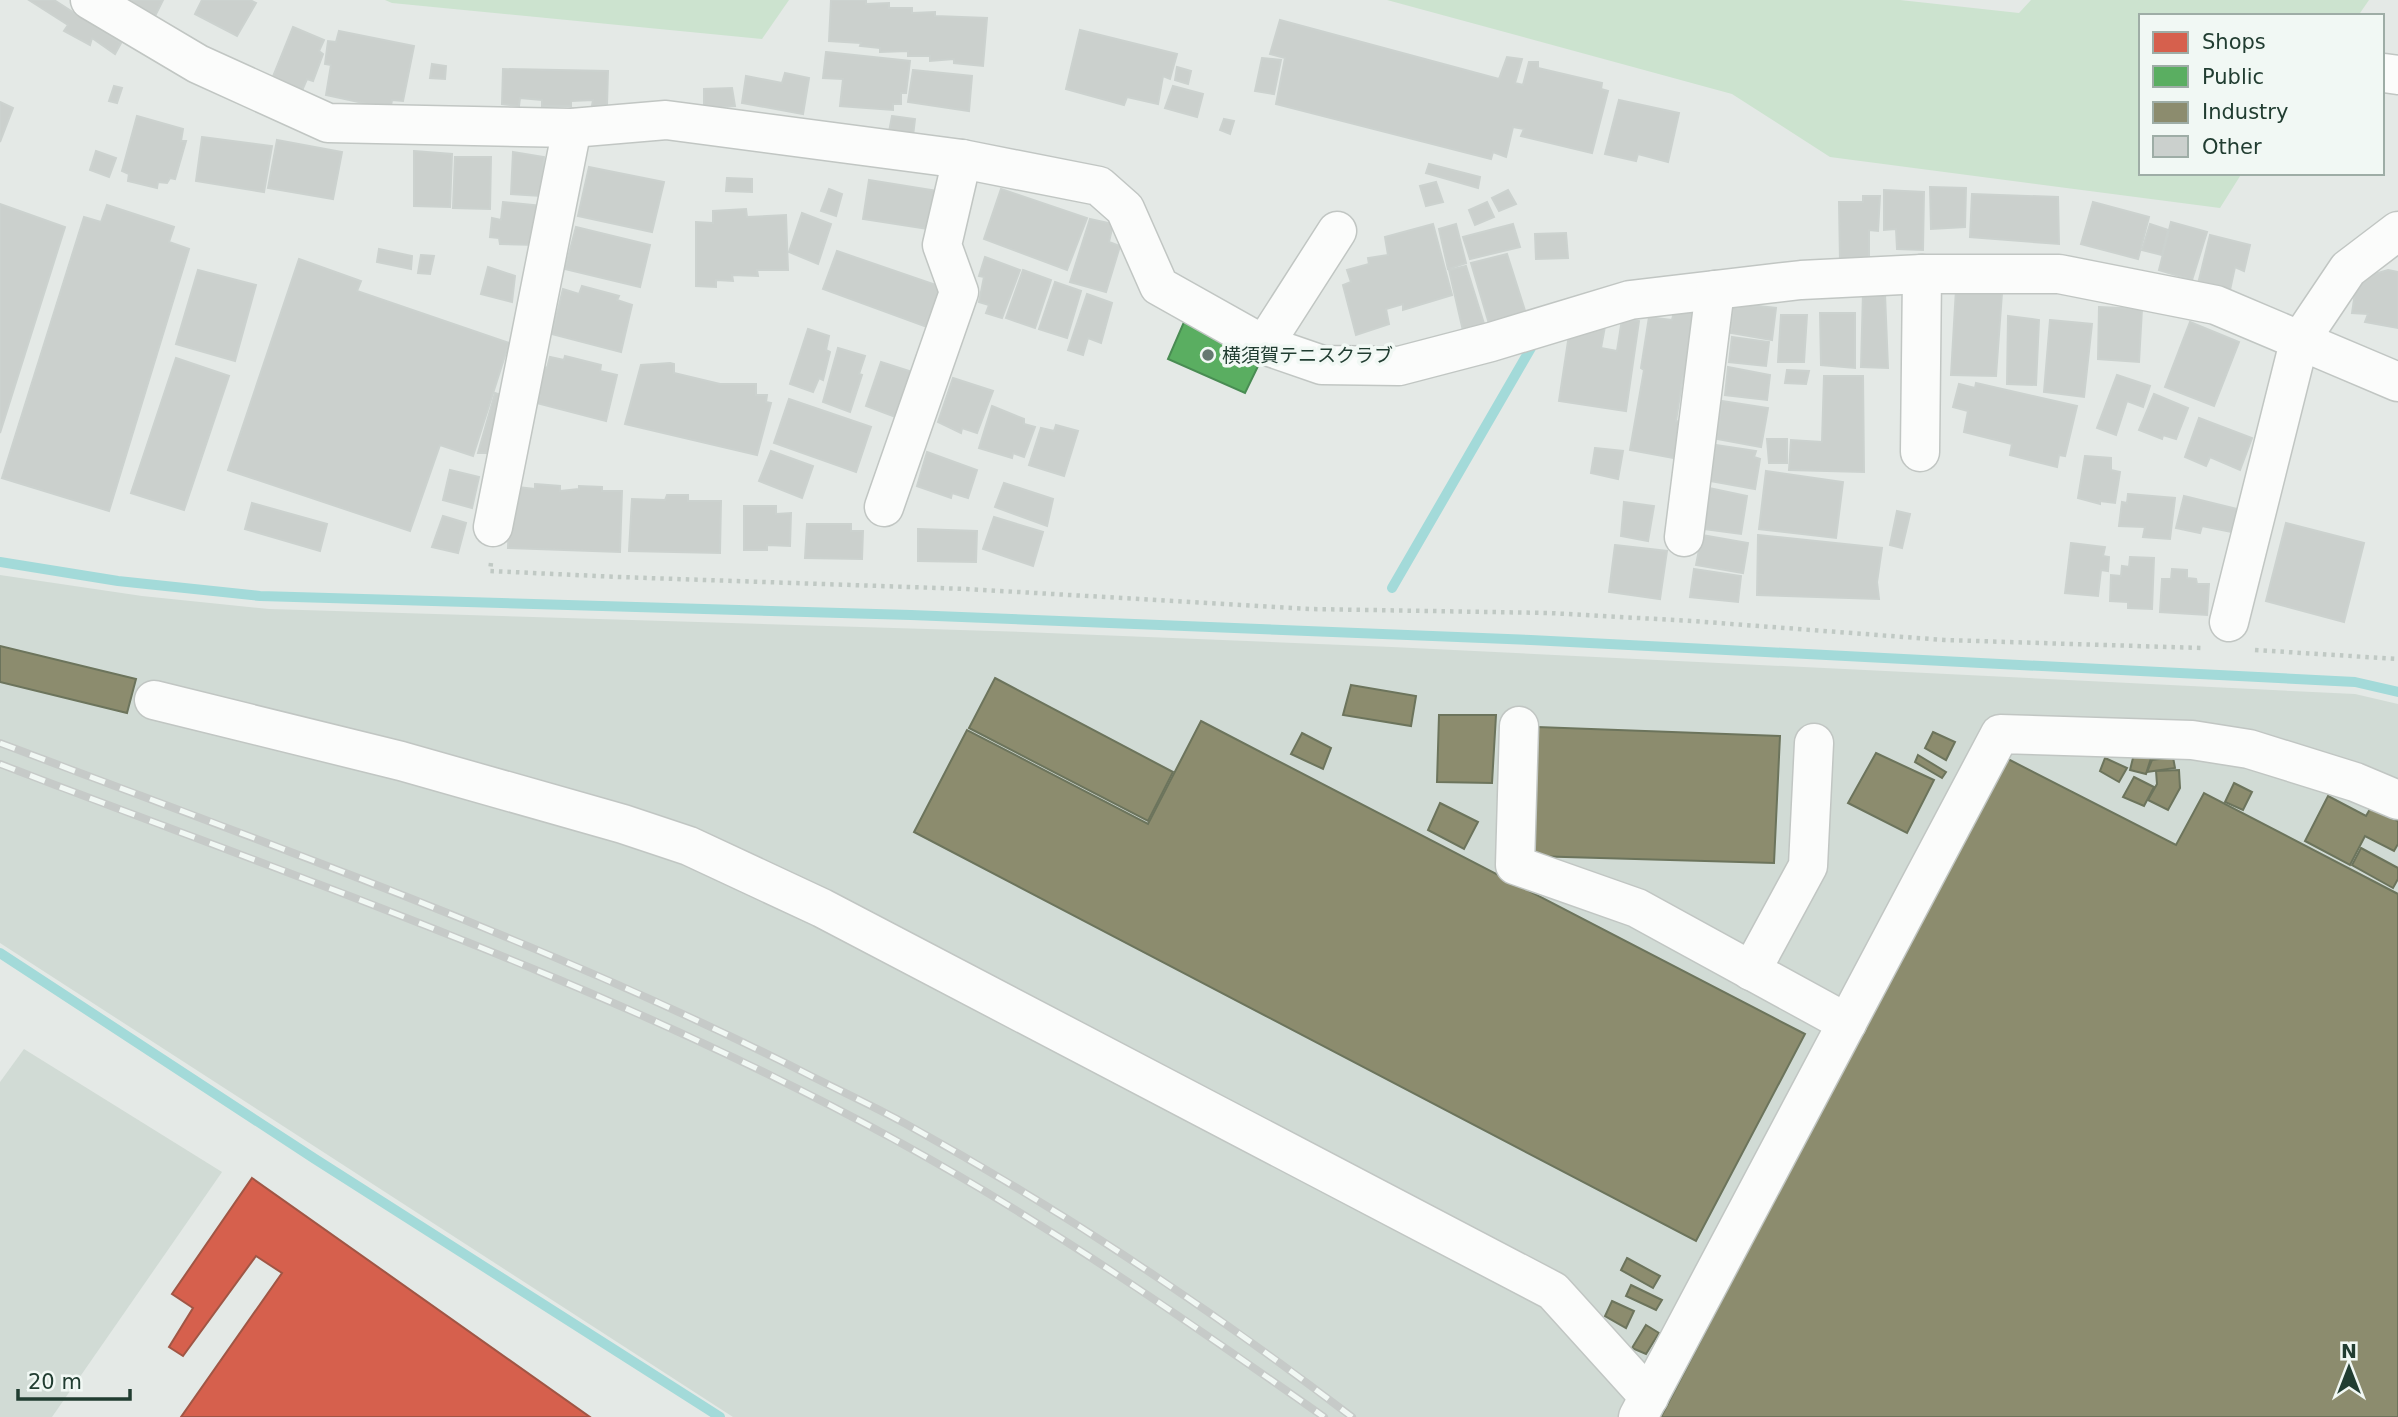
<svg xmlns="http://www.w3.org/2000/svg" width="2398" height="1417" font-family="'DejaVu Sans','Noto Sans JP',sans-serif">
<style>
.built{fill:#d1dbd5}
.green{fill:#cce3cf}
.shops{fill:#d6604d;stroke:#a05645;stroke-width:2}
.public{fill:#5aae61;stroke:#498c53;stroke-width:2}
.industry{fill:#8c8c6e;stroke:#6c745c;stroke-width:2}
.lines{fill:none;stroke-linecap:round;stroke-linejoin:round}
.stream{stroke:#a3dad9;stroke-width:10}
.building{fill:#cbd0cd;stroke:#ccd2cf;stroke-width:2}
.minor-casing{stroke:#c1c6c3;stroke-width:41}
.path{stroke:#c0c9c4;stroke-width:4.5;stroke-dasharray:3.5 5;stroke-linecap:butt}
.minor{stroke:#fbfcfb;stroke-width:38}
.rail-casing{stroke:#c6cac8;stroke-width:8}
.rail{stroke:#f1f8f4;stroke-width:5;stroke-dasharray:16;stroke-linecap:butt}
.poi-dot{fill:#657970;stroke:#f1f8f4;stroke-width:2.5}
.labels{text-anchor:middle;stroke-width:7;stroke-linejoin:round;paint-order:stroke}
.poi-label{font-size:19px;fill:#213d31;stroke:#f1f8f4;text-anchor:start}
</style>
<rect width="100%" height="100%" fill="#e4e9e6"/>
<!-- built -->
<g class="built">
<polygon points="0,575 142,596 269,609 1023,632 1392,647 2355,694 2398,704 2398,1417 733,1417 0,943"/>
<polygon points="24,1049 222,1172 52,1417 0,1417 0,1082"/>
</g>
<!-- green -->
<g class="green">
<polygon points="385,0 789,0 762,39 392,3"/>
<polygon points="1387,0 1900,0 2019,13 2031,0 2369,0 2358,16 2141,16 2141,173 2242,173 2220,208 1830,157 1732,94"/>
</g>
<!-- shops -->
<polygon class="shops" points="252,1178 590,1417 181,1417 282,1273 256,1256 183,1356 169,1347 193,1308 172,1294"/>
<!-- public -->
<polygon class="public" points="1184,322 1262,358 1245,393 1168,359"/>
<!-- industry -->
<g class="industry">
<polygon points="0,646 136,679 127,713 0,682"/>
<polygon points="995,678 1173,772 1148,821 969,728"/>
<polygon points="1351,685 1416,696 1411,726 1343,715"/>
<polygon points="1439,715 1496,715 1492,783 1437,782"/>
<polygon points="1201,721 1805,1034 1696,1241 914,832 967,730 1148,824"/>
<polygon points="1537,727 1780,736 1774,863 1531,856"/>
<polygon points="1933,732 1955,742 1946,760 1925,748"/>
<polygon points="1302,733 1331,748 1323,769 1291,754"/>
<polygon points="1876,753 1934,780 1907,833 1848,803"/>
<polygon points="2134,754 2151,758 2146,774 2130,770"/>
<polygon points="1918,755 1946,772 1942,778 1915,762"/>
<polygon points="2004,757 2176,845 2204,793 2398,894 2398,1417 1661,1417"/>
<polygon points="2173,757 2175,768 2147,772 2152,760"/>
<polygon points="2105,758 2127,768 2119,782 2100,771"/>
<polygon points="2179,770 2180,788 2168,810 2148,800 2157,784 2156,771"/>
<polygon points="2134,777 2154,787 2144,806 2123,797"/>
<polygon points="2234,783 2252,792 2243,810 2225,802"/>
<polygon points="2328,796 2366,816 2370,809 2398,821 2398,844 2394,851 2365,836 2350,865 2305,841"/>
<polygon points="1440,803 1478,822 1464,849 1428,830"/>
<polygon points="2361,848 2398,868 2398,879 2393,888 2352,865"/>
<polygon points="1627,1258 1660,1276 1653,1288 1621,1270"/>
<polygon points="1631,1285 1662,1300 1656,1310 1626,1296"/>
<polygon points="1612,1301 1634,1311 1626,1328 1605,1316"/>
<polygon points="1646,1325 1659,1333 1646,1354 1632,1348"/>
</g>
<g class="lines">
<!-- stream -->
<g class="stream">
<polyline points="0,562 118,581 260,596 911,615 1531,640 2355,682 2398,692"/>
<polyline points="1392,588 1535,341"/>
<polyline points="0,953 315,1159 720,1417"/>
</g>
</g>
<!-- building -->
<g class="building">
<polygon points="29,0 54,0 121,43 115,54 92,38 90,45 64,31 68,25"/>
<polygon points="123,0 163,0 154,18"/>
<polygon points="202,0 250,0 256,3 237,36 195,14"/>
<polygon points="831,0 866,0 866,4 889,3 889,8 912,8 912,13 935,12 935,16 987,18 983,66 954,63 954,59 930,61 930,56 908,56 908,51 880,52 880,48 860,46 861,43 829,41"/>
<polygon points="1280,20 1499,79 1507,57 1522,59 1515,83 1523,85 1529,62 1538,62 1538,68 1602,83 1601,89 1608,91 1592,153 1521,136 1524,129 1513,127 1506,157 1493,152 1491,159 1276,104 1285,58 1270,54"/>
<polygon points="293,27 324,40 319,51 323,54 313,81 307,79 301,93 272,79"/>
<polygon points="1080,30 1177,54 1170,79 1163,76 1158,104 1127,97 1124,105 1066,89"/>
<polygon points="339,31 414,46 403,101 392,100 390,111 368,109 368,104 326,95 331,65 325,64 328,41 336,42"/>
<polygon points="826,52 910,61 906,93 901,93 901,104 893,104 893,110 840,106 843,79 823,78"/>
<polygon points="1262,58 1281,60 1274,94 1255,91"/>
<polygon points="432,64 446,66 445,79 430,78"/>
<polygon points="1177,67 1191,71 1188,84 1175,80"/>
<polygon points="503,69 608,71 607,105 592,106 593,100 571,101 571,106 542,106 542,100 520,98 519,106 502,104"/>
<polygon points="913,70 972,76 969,111 908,102"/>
<polygon points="785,73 809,78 803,114 742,103 746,76 782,83"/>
<polygon points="114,86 122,88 117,103 109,101"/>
<polygon points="1173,86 1203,94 1197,117 1165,108"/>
<polygon points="732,88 735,106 704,108 704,89"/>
<polygon points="1619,100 1679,113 1668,162 1638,154 1636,161 1605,154"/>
<polygon points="0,102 13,108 0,142"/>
<polygon points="137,116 183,129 181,141 186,141 175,179 170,178 167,183 158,182 157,188 128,181 129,174 122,171"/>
<polygon points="892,116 915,119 913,136 889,132"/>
<polygon points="1224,119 1234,121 1230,134 1220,130"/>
<polygon points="202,137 272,146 264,192 196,181"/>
<polygon points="277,140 342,152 333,199 268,188"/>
<polygon points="96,151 116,158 109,177 90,170"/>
<polygon points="414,151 452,154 450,207 414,206"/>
<polygon points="513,152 544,157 541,196 511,194"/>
<polygon points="455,157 491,157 490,209 453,208"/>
<polygon points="1429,164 1480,177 1478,188 1426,173"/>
<polygon points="589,167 664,182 652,232 578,216"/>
<polygon points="727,178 752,179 752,192 726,191"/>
<polygon points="869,180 938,191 935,230 863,219"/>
<polygon points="1436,182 1443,202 1426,206 1420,186"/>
<polygon points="1930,187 1966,188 1965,227 1931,229"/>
<polygon points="829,189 842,194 836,216 821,211"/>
<polygon points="1001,189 1087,218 1067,270 984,239"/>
<polygon points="1508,190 1516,204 1499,211 1492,198"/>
<polygon points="1884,190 1924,192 1923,250 1897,249 1896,229 1884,230"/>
<polygon points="1972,194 2058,197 2059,244 1970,237"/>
<polygon points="1863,196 1880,196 1878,231 1869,230 1869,260 1840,260 1839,202 1863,202"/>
<polygon points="503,202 542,206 537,245 500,244 499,238 490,237 492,218 501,220"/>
<polygon points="1487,202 1494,217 1475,225 1469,210"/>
<polygon points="2093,202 2149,217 2138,259 2081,244"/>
<polygon points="0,204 65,227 0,433"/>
<polygon points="107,205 174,227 169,242 189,249 109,511 2,478 84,217 101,222"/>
<polygon points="746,209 747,217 786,215 788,270 757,270 758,276 732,275 733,281 716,280 716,287 696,286 696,222 713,223 713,211"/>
<polygon points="802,213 831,224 818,264 789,252"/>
<polygon points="1090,219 1113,224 1109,242 1120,246 1106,292 1070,282"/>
<polygon points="2171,222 2207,232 2192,280 2159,270"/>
<polygon points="1433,224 1452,295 1403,310 1403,304 1386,309 1389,324 1356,335 1343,285 1351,282 1347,270 1369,264 1368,258 1388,255 1385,237"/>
<polygon points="1456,224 1466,263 1448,269 1439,229"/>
<polygon points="1513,224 1520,247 1470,259 1463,237"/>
<polygon points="2150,224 2168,230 2162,255 2142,250"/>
<polygon points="576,227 650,245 640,287 565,269"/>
<polygon points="1566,233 1568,258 1536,259 1535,234"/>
<polygon points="2210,235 2250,245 2244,271 2235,267 2230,290 2198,284"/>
<polygon points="379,249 412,256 411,269 377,262"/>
<polygon points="837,251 942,287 927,327 823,289"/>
<polygon points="1507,254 1527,317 1490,327 1471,263"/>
<polygon points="421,255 434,256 430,274 418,273"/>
<polygon points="985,257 1020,270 1002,318 986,313 989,305 979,302 984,277 979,276"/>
<polygon points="299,259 361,281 357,291 509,343 473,456 440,445 410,531 228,470"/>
<polygon points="1466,266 1486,330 1464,335 1449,270"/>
<polygon points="488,267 515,276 512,302 481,294"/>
<polygon points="198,270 256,285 235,361 176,344"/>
<polygon points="1023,270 1051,280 1035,328 1006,318"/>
<polygon points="2388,270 2398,272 2398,328 2365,322 2368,314 2352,313 2357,279"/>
<polygon points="1055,282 1081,291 1067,338 1039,329"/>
<polygon points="582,286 619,296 617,300 632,305 621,352 552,334 563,289 579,294"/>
<polygon points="1956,289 2002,293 1996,376 1951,375"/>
<polygon points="1863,292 1885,294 1888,368 1861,367"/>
<polygon points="1087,294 1112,303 1101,343 1088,338 1083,355 1068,350"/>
<polygon points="1740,304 1776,308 1772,340 1731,333 1733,307 1739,309"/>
<polygon points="2099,307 2142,309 2139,362 2098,359"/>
<polygon points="1675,308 1696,312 1687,377 1683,376 1676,421 1681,422 1674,458 1630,450 1644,370 1641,368 1649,317 1672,320"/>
<polygon points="1820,313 1855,313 1855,368 1821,365"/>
<polygon points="1781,315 1807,315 1804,362 1778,362"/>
<polygon points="2008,316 2039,320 2036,385 2007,384"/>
<polygon points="1622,319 1639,321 1626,411 1559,401 1570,328 1606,321 1601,348 1617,351"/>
<polygon points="2050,320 2092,324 2084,397 2044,392"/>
<polygon points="2190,322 2239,342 2214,406 2165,387"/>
<polygon points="808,329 829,336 826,350 830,352 823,380 819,378 813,392 790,384"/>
<polygon points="1732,337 1769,342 1766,366 1729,362"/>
<polygon points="838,348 865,356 859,374 862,375 850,412 823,402"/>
<polygon points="565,356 601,365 600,371 617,375 606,421 537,403 540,395 534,391 542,367 547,368 550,357 564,360"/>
<polygon points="176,358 229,376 184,510 131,493"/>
<polygon points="881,362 912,372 898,418 866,406"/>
<polygon points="670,363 674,364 674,373 720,384 756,384 756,395 767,395 766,402 771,403 757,455 625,424 641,365"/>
<polygon points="1728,367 1770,375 1767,400 1725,395"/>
<polygon points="1787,370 1809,371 1806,384 1785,383"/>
<polygon points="2117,375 2150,386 2143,407 2127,401 2116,435 2097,428"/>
<polygon points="1824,376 1863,376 1864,472 1789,470 1791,440 1822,442"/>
<polygon points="953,378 993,391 977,433 962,428 961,433 938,422"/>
<polygon points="1976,383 2077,406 2065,456 2059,455 2057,467 2010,455 2012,444 1964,432 1968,411 1953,407 1959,384 1975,388"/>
<polygon points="495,393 506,397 490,453 478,453"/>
<polygon points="2154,394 2188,408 2176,439 2163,435 2162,439 2139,430"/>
<polygon points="789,399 871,427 856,472 774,443"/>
<polygon points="1722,401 1768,408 1761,447 1717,439"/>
<polygon points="992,406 1024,419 1024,424 1035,427 1024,457 1013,453 1012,458 979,448"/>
<polygon points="2199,418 2252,438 2240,470 2210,457 2206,466 2185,457"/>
<polygon points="1056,425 1078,431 1064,476 1029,465 1041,428 1054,431"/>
<polygon points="1767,439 1787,439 1787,463 1769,463"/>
<polygon points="1716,445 1756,451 1754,457 1760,459 1755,489 1710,481"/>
<polygon points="1595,448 1623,451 1618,479 1591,473"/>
<polygon points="771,451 813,466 802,498 759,481"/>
<polygon points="927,452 977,470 968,498 952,493 951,498 917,486"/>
<polygon points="2085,456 2111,458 2111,470 2120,472 2115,503 2100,501 2100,504 2078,498"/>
<polygon points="450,470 479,477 472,508 443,500"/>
<polygon points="1766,471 1843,482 1836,538 1759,529"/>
<polygon points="1004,483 1053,499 1047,526 995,507"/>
<polygon points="535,484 560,486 560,491 579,489 579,486 602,487 602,491 622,491 620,552 508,548 510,486 535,489"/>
<polygon points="1709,488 1747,496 1741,534 1703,529"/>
<polygon points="2128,494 2175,498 2170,539 2143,537 2145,527 2119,526 2122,502 2127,503"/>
<polygon points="667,495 688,495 688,501 721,501 720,553 629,551 632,499 665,500"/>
<polygon points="2184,496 2237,509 2232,532 2202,526 2200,533 2176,528"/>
<polygon points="1624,502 1654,506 1648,541 1621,536"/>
<polygon points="252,503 327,524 320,551 245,529"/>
<polygon points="744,506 776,506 776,514 791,513 790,546 767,545 767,550 744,550"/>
<polygon points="1897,511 1910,514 1902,548 1890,545"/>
<polygon points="443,516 466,523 458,553 432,547"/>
<polygon points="994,517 1043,532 1033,566 983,549"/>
<polygon points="2286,523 2364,543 2344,622 2266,601"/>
<polygon points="807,524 851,524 851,531 863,531 862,559 805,558"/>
<polygon points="918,529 977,531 976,562 918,561"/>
<polygon points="1702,535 1748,543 1743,573 1696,565"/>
<polygon points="1758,535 1882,548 1877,582 1879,599 1757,595"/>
<polygon points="2071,543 2105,547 2103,556 2109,557 2108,571 2101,570 2098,596 2065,593"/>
<polygon points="1615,545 1667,551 1660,599 1609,592"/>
<polygon points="2130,557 2154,558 2152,609 2128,608 2128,602 2110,601 2111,575 2121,576 2122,566 2129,567"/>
<polygon points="1694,569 1741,576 1738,602 1690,597"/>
<polygon points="2172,569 2187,570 2187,578 2196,579 2197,584 2209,584 2207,615 2160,612 2162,579 2171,579"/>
</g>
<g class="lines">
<!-- minor casing -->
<g class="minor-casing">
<g id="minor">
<polyline points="90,0 198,64 328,123 572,128 666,120 962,159 1099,186 1125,209 1159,286 1264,345 1322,365 1399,366 1491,342 1630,300 1801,280 1922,274 2059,274 2216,305 2398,382"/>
<polyline points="2384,73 2398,75"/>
<polyline points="1264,345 1337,231"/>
<polyline points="1920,452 1922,274"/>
<polyline points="884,507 959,292 942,245 962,159"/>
<polyline points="493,527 572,128"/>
<polyline points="1684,537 1715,290"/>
<polyline points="2229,622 2299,342 2348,269 2398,231"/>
<polyline points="154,700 401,761 623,824 689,846 822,908 1553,1291 1649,1397"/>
<polyline points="1519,726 1515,865 1637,908 1847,1023"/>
<polyline points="1751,971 1808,866 1814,743"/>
<polyline points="1638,1417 2000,734 2192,740 2249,749 2355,782 2398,800"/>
</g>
</g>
<!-- path -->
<g class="path">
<polyline points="491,563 490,571 619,577 967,589 1310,609 1549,613 1692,621 1944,640 2201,648"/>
<polyline points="2255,650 2398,659"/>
</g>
<!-- minor -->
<use href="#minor" class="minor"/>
<!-- rail casing -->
<g class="rail-casing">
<g id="rail">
<path d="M0,743c274,103 550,200 811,333 32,16 64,31 95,48 156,86 305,185 446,293"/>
<path d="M0,764c305,117 612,220 899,378 148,81 287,178 425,275"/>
</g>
</g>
<!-- rail -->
<use href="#rail" class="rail"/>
</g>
<!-- markers -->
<circle class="poi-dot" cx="1208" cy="355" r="7"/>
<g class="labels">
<!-- poi labels -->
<g class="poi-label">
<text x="1222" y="362">横須賀テニスクラブ</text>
</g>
</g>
<!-- legend -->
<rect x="2139" y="14" width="245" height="161" fill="#f1f8f4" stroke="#9eada6" stroke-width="2"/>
<rect x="2153" y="32" width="35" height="21" fill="#d6604d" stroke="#9eada6" stroke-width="2"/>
<text x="2202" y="49" font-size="21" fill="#213d31">Shops</text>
<rect x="2153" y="66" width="35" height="21" fill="#5aae61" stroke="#9eada6" stroke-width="2"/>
<text x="2202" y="84" font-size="21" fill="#213d31">Public</text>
<rect x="2153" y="102" width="35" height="21" fill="#8c8c6e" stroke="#9eada6" stroke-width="2"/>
<text x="2202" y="119" font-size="21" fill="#213d31">Industry</text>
<rect x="2153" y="136" width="35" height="21" fill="#cbd0cd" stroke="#9eada6" stroke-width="2"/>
<text x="2202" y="154" font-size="21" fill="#213d31">Other</text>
<!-- north arrow -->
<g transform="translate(2349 1368)" stroke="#f1f8f4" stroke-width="5" paint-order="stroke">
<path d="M0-5L12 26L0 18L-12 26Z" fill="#213d31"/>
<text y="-10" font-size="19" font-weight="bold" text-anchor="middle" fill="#213d31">N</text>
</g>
<!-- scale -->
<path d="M18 1389v10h112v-10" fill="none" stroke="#213d31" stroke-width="3.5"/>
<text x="28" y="1389" font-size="21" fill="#213d31" stroke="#f1f8f4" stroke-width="5" paint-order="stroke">20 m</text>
</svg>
